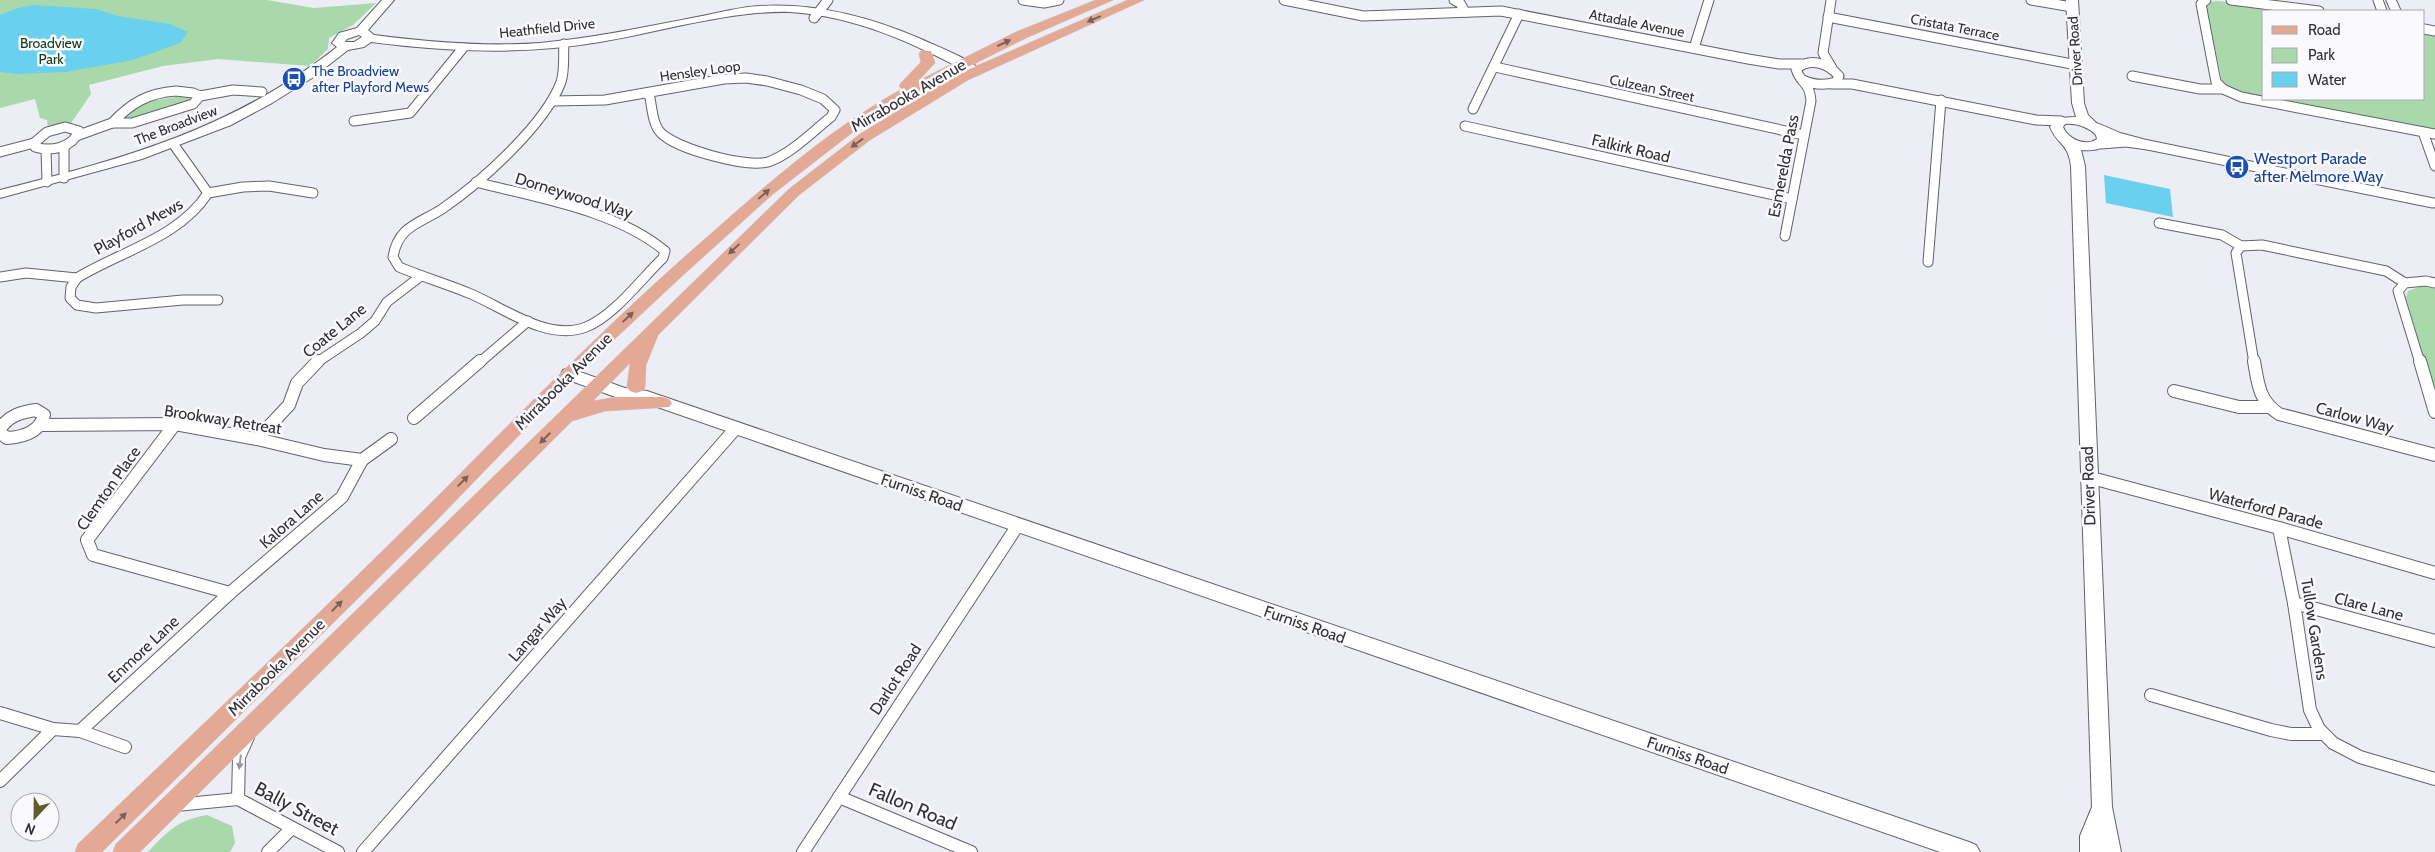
<svg xmlns="http://www.w3.org/2000/svg" width="2435" height="852" font-family="Cabin,sans-serif">
<style>
.green{fill:#a9d8ab}
.water{fill:#69d1ee}
.lines{fill:none;stroke-linecap:round;stroke-linejoin:round}
.street-far1-casing{stroke:#62636b;stroke-width:11}
.street-casing{stroke:#62636b;stroke-width:14}
.secondary-casing{stroke:#62636b;stroke-width:2}
.primary-casing{stroke:#c9c9ca;stroke-width:1}
.street-far1{stroke:#fff;stroke-width:9}
.street{stroke:#fff;stroke-width:12}
.secondary{fill:#fff;fill-rule:evenodd}
.primary{fill:#e4a994;fill-rule:evenodd}
.oneway{fill:#79615b}
.oneway2{fill:#98989a}
.labels{text-anchor:middle;stroke-width:5;stroke-linejoin:round;paint-order:stroke}
.far-street-label{font-size:14px;fill:#313135;stroke:#fafafe}
.far-park-label{font-size:14px;fill:#15401a;stroke:#fafafe}
.far-transit-label{font-size:14px;fill:#164399;stroke:#fafafe;text-anchor:start}
.street-label{font-size:16px;fill:#313135;stroke:#fafafe}
.transit-label{font-size:16px;fill:#164399;stroke:#fafafe;text-anchor:start}
.near-street-label{font-size:19px;fill:#313135;stroke:#fafafe}
</style>
<rect width="100%" height="100%" fill="#ecedf5"/>
<!-- green -->
<g class="green">
<polygon points="0,0 267,0 314,8 376,3 353,25 329,38 328,49 310,66 218,59 163,66 89,85 91,94 71,123 48,128 47,120 40,118 35,99 0,108"/>
<path d="M2218,1l83,10h-37v87c-16,-3 -30,-5 -42,-17l-16,-75 3,-4z"/>
<polygon points="2424,32 2435,34 2435,130 2267,99 2424,99"/>
<polygon points="178,93 194,95 192,99 185,103 124,122 118,119 133,104 176,97"/>
<polygon points="2424,285 2435,286 2435,398 2406,298 2408,291"/>
<path d="M207,815l25,11 3,17 -5,9h-82c20,-21 30,-32 59,-37z"/>
</g>
<!-- water -->
<g class="water">
<polygon points="34,5 96,9 118,16 170,24 188,32 180,43 133,60 66,72 17,74 0,72 0,15 18,8"/>
<polygon points="2104,175 2170,189 2173,217 2106,203"/>
</g>
<g class="lines">
<!-- street-far1 casing -->
<g class="street-far1-casing">
<g id="street-far1">
<polyline points="1023,0 1044,3 1059,0"/>
<polyline points="1284,0 1363,16 1501,11 1748,59 1779,64 1802,64"/>
<polyline points="1454,0 1460,3 1465,12"/>
<polyline points="1831,0 1823,53 1832,68"/>
<polyline points="2031,0 2072,7"/>
<polyline points="2206,0 2201,4 2216,82 2223,89 2241,97 2435,134"/>
<polyline points="2231,0 2319,11"/>
<polyline points="2378,0 2382,11"/>
<polyline points="2391,0 2396,11"/>
<polyline points="1828,17 2077,65"/>
<polyline points="814,18 828,0"/>
<polyline points="2424,29 2435,31"/>
<polyline points="1694,48 1709,0"/>
<polyline points="1495,67 1804,135"/>
<polyline points="2132,76 2200,89 2223,89"/>
<polyline points="1832,84 1852,84 2036,120 2061,121"/>
<path d="M176,91l17,2 7,3 -7,8 -61,19h-20c19,-20 36,-30 64,-32z"/>
<polyline points="200,96 233,90 262,92"/>
<path d="M553,101l52,-1 119,-21 22,-1 21,3 34,9 22,9 12,11 -4,7c-19,15 -40,37 -63,45 -22,6 -91,-13 -107,-29 -9,-9 -9,-28 -12,-40"/>
<polyline points="1473,109 1519,14"/>
<polyline points="354,121 410,113 463,48"/>
<polyline points="1465,126 1792,199"/>
<path d="M65,127l14,4c-7,17 -28,21 -44,16l-1,-4 13,-11z"/>
<polyline points="2097,128 2118,137 2148,145 2126,142 2101,144"/>
<polyline points="2423,132 2435,166"/>
<polyline points="79,135 112,123"/>
<path d="M174,145l34,48c-29,45 -87,58 -131,85l-6,9 -1,11 7,7 19,3 87,-8h35"/>
<polyline points="2148,145 2433,203"/>
<polyline points="64,146 64,178"/>
<polyline points="46,150 47,182"/>
<polyline points="0,152 34,143"/>
<path d="M476,182c61,16 140,28 189,69l-2,7c-21,20 -49,58 -77,69 -38,15 -82,-19 -115,-33 -24,-10 -48,-17 -72,-27l-6,-10c5,-31 26,-33 49,-48 38,-26 103,-84 119,-127 4,-12 2,-26 3,-38"/>
<polyline points="208,193 243,187 269,186 313,193"/>
<polyline points="2159,223 2222,235 2241,246"/>
<path d="M1785,236l26,-135c-2,-21 -10,-16 -15,-32 14,-12 32,-6 43,7l-3,6c-12,4 -22,3 -33,-2"/>
<polyline points="1928,262 1941,100"/>
<polyline points="0,277 26,273 77,278"/>
<polyline points="316,363 361,333 375,321 387,302 421,276"/>
<polyline points="479,363 528,321"/>
<polyline points="2254,363 2236,253 2241,246 2262,245 2386,271 2405,283"/>
<polyline points="2420,363 2398,291 2405,283 2426,281 2435,283"/>
</g>
</g>
<!-- street casing -->
<g class="street-casing">
<g id="street">
<path d="M2254,361c4,23 5,40 25,53l156,41"/>
<polyline points="2420,361 2435,412"/>
<polyline points="2174,391 2239,407 2268,407"/>
<polyline points="414,418 480,361"/>
<polyline points="175,424 87,540 93,555 230,593"/>
<polyline points="41,425 175,424 257,439 324,455 362,460 391,439"/>
<path d="M0,429c8,-13 21,-17 36,-19l8,5c-4,17 -21,22 -37,23l-7,-5"/>
<polyline points="257,439 289,405 297,383 318,361"/>
<polyline points="2088,477 2279,528 2435,573"/>
<polyline points="2279,528 2294,603 2310,710 2319,729 2333,743 2360,757 2435,779"/>
<polyline points="2294,603 2435,641"/>
<polyline points="2151,695 2271,730 2291,734 2323,734"/>
<polyline points="0,713 53,729 80,731 125,747"/>
<polyline points="80,731 230,593 342,497 362,460"/>
<polyline points="0,781 53,729"/>
<polyline points="839,797 971,852"/>
<polyline points="238,799 239,757 248,737"/>
<polyline points="176,805 238,799 338,852"/>
<polyline points="268,852 291,829"/>
<polyline points="363,852 736,428"/>
<polyline points="803,852 1018,525"/>
</g>
</g>
<!-- secondary casing -->
<g class="secondary-casing">
<g id="secondary">
<path d="M382,0h12l-26,30 6,5c55,7 111,12 166,8 53,-5 105,-16 157,-26 21,-4 42,-10 63,-11 56,-3 110,11 161,33 15,7 50,20 60,32l-2,3h-8c-57,-31 -116,-58 -181,-62 -59,-2 -130,20 -190,30 -77,13 -152,10 -229,0l-7,5 -16,3 -36,28 -40,25 -41,22 -89,34 -142,39v-8c126,-32 233,-61 337,-143l-5,-4 7,-10 18,-5zM359,35l3,2 -8,5h-9l2,-3z"/>
<path d="M2066,0h12l6,103 4,12 23,22c-4,13 -19,14 -30,13l4,16 27,641 9,45h-41v-16l12,-29 -21,-641c-3,-24 -14,-21 -21,-39l6,-9 20,-1 -4,-14zM2065,124c12,-1 23,3 31,11l1,4c-12,8 -29,0 -34,-12z"/>
<polygon points="569,368 625,388 647,391 1969,842 1976,845 1980,852 1940,852 640,401 618,398 563,378 561,374 563,370"/>
</g>
</g>
<!-- primary casing -->
<g class="primary-casing">
<g id="primary">
<path d="M1096,0h17l-87,38 -116,58 -44,26 -93,72 -92,83 -93,87 -152,157 -334,331h-27l3,-8c123,-118 247,-235 368,-356 87,-88 174,-176 268,-257 59,-52 119,-104 188,-142l-3,-3 2,-3 20,-21 -2,-8 2,-3h10l4,12 -17,18 98,-49z"/>
<polygon points="1128,0 1144,0 968,80 870,140 799,195 658,335 646,365 645,387 642,391 636,393 630,391 627,387 630,363 593,401 617,397 663,397 669,399 672,403 669,407 605,411 572,421 140,852 113,852 116,844 789,189 860,134 958,74"/>
</g>
</g>
<!-- street-far1 -->
<use href="#street-far1" class="street-far1"/>
<!-- street -->
<use href="#street" class="street"/>
<!-- secondary -->
<use href="#secondary" class="secondary"/>
<!-- primary -->
<use href="#primary" class="primary"/>
</g>
<!-- one-way arrows -->
<defs><path id="oneway-solid" d="M-6-.8H1V-3.2L6.5 0L1 3.2V.8H-6Z" transform="scale(1.25)"/></defs>
<g class="oneway">
<use href="#oneway-solid" transform="translate(1094 19) rotate(157)"/>
<use href="#oneway-solid" transform="translate(1004 43) rotate(-25)"/>
<use href="#oneway-solid" transform="translate(857 143) rotate(144)"/>
<use href="#oneway-solid" transform="translate(764 194) rotate(-41)"/>
<use href="#oneway-solid" transform="translate(734 249) rotate(137)"/>
<use href="#oneway-solid" transform="translate(628 317) rotate(-43)"/>
<use href="#oneway-solid" transform="translate(545 438) rotate(135)"/>
<use href="#oneway-solid" transform="translate(463 481) rotate(-45)"/>
<use href="#oneway-solid" transform="translate(337 606) rotate(-45)"/>
<use href="#oneway-solid" transform="translate(121 818) rotate(-44)"/>
</g>
<use class="oneway2" href="#oneway-solid" transform="translate(240 762) rotate(97)"/>
<!-- icons -->
<defs>
<g id="bus-disc" transform="scale(1.25)"><circle r="9.5" fill="#1a4fb4" stroke="#fafafe"/><path d="M-5-6H5V4H4V6H2V4H-2V6H-4V4H-5ZM-3.5-4V0h7V-4ZM-3.5 1.2v1.5H-2V1.2ZM2 1.2v1.5H3.5V1.2Z" fill="#fff"/></g>
</defs>
<g fill-rule="evenodd">
<use href="#bus-disc" x="294" y="79"/>
<use href="#bus-disc" x="2237" y="167"/>
</g>
<g class="labels">
<!-- far-street labels -->
<g class="far-street-label">
<text transform="translate(1637 23) rotate(11)" y="5">Attadale Avenue</text>
<text transform="translate(1955 27) rotate(11)" y="5">Cristata Terrace</text>
<text transform="translate(547 28) rotate(-6)" y="5">Heathfield Drive</text>
<text transform="translate(2075 51) rotate(-94)" y="5">Driver Road</text>
<text transform="translate(700 71) rotate(-8)" y="5">Hensley Loop</text>
<text transform="translate(1652 88) rotate(12)" y="5">Culzean Street</text>
<text transform="translate(176 125) rotate(-21)" y="5">The Broadview</text>
</g>
<!-- far-park labels -->
<g class="far-park-label">
<text x="51" y="48">Broadview<tspan x="51" dy="16">Park</tspan></text>
</g>
<!-- far-transit labels -->
<g class="far-transit-label">
<text x="312" y="76">The Broadview<tspan x="312" dy="16">after Playford Mews</tspan></text>
</g>
<!-- street labels -->
<g class="street-label">
<text transform="translate(908 95) rotate(-30)" y="6">Mirrabooka Avenue</text>
<text transform="translate(1631 148) rotate(13)" y="6">Falkirk Road</text>
<text transform="translate(1783 166) rotate(-79)" y="6">Esmerelda Pass</text>
<text transform="translate(574 195) rotate(17)" y="6">Dorneywood Way</text>
<text transform="translate(138 226) rotate(-29)" y="6">Playford Mews</text>
<text transform="translate(334 330) rotate(-39)" y="6">Coate Lane</text>
<text transform="translate(563 381) rotate(-45)" y="6">Mirrabooka Avenue</text>
<text transform="translate(2355 417) rotate(15)" y="6">Carlow Way</text>
<text transform="translate(223 419) rotate(9)" y="6">Brookway Retreat</text>
<text transform="translate(2088 486) rotate(-92)" y="6">Driver Road</text>
<text transform="translate(108 488) rotate(-55)" y="6">Clemton Place</text>
<text transform="translate(922 492) rotate(19)" y="6">Furniss Road</text>
<text transform="translate(2266 508) rotate(15)" y="6">Waterford Parade</text>
<text transform="translate(291 519) rotate(-41)" y="6">Kalora Lane</text>
<text transform="translate(2369 606) rotate(15)" y="6">Clare Lane</text>
<text transform="translate(1305 624) rotate(19)" y="6">Furniss Road</text>
<text transform="translate(537 629) rotate(-49)" y="6">Langar Way</text>
<text transform="translate(2315 629) rotate(81)" y="6">Tullow Gardens</text>
<text transform="translate(143 649) rotate(-43)" y="6">Enmore Lane</text>
<text transform="translate(276 667) rotate(-45)" y="6">Mirrabooka Avenue</text>
<text transform="translate(895 679) rotate(-57)" y="6">Darlot Road</text>
<text transform="translate(1688 755) rotate(19)" y="6">Furniss Road</text>
</g>
<!-- transit labels -->
<g class="transit-label">
<text x="2254" y="164">Westport Parade<tspan x="2254" dy="18">after Melmore Way</tspan></text>
</g>
<!-- near-street labels -->
<g class="near-street-label">
<text transform="translate(913 806) rotate(23)" y="7">Fallon Road</text>
<text transform="translate(297 808) rotate(28)" y="7">Bally Street</text>
</g>
</g>
<!-- legend -->
<rect x="2262" y="10" width="162" height="90" fill="#fafafe" stroke="#aaaaae"/>
<rect x="2272" y="26" width="25" height="8" fill="#e4a994" stroke="#aaaaae"/>
<text x="2308" y="35" font-size="15" fill="#313135">Road</text>
<rect x="2272" y="48" width="25" height="15" fill="#a9d8ab" stroke="#aaaaae"/>
<text x="2308" y="60" font-size="15" fill="#313135">Park</text>
<rect x="2272" y="72" width="25" height="15" fill="#69d1ee" stroke="#aaaaae"/>
<text x="2308" y="85" font-size="15" fill="#313135">Water</text>
<!-- north arrow -->
<g transform="translate(35 817) rotate(202)"><circle r="24" fill="#fafafe" stroke="#aaaaae"/>
<path d="M0-4L9 19L0 12L-9 19Z" fill="#605d2a"/>
<text y="-8" font-size="14" font-weight="bold" text-anchor="middle" fill="#313135">N</text>
</g>
</svg>
